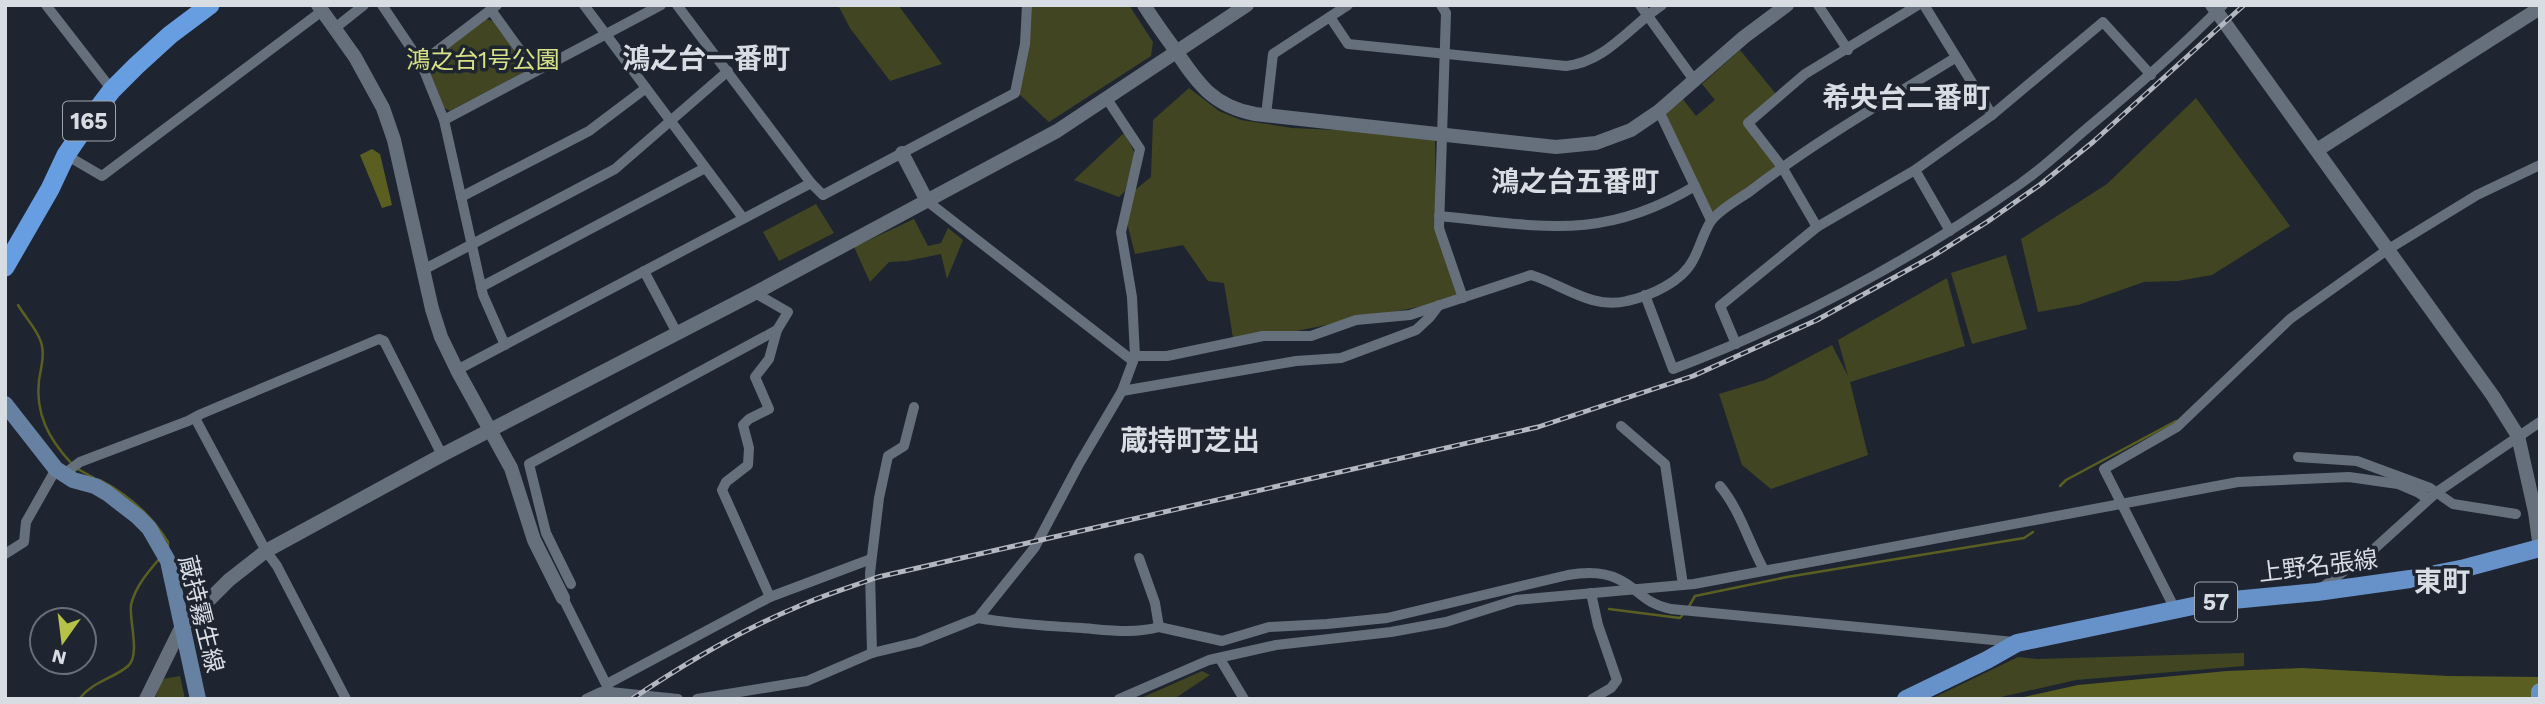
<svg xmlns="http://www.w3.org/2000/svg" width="2545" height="704" font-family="'Work Sans','Noto Sans JP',sans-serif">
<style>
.green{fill:#414522}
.water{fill:#5a5f21}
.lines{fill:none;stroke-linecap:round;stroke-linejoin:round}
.stream{stroke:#5a5f21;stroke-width:2.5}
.minor{stroke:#66707c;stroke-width:10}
.tertiary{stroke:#66707c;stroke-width:14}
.secondary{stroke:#6681a2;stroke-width:16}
.primary{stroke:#6792c9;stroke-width:18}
.trunk{stroke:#679ee2;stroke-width:19}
.rail-casing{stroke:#b3b8c0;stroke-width:5}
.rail{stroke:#1e2530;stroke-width:2.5;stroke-dasharray:8;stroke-linecap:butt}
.labels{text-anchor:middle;stroke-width:7;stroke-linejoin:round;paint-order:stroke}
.shield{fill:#1e2530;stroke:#a0a6ae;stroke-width:2}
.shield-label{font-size:23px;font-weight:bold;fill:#d8dde4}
.park-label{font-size:24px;fill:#d7e186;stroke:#1e2530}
.street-label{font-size:24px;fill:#d8dde4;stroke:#1e2530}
.quarter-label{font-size:28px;font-weight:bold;fill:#d8dde4;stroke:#1e2530}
</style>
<rect width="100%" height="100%" fill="#1e2530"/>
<!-- green -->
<g class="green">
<polygon points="838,5 898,5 942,64 890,81 850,28"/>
<polygon points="1031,5 1129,5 1153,42 1151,56 1049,122 1019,94"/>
<polygon points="486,19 493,21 526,65 524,72 450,111 444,108 429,70 430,62"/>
<polygon points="1740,50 1776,94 1746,122 1777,167 1712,212 1664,113 1682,98 1696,116 1715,100 1702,84"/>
<polygon points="1189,88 1219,111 1241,120 1292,128 1379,132 1435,137 1436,229 1459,299 1291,332 1233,338 1224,283 1208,281 1183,245 1135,254 1127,223 1135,190 1151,177 1153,120"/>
<polygon points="2196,98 2290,226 2212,275 2178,281 2144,282 2078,305 2038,312 2021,239 2107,184"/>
<polygon points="1125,132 1135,154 1125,191 1119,197 1074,180"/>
<polygon points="816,204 834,233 779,261 763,232"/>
<polygon points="914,219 928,246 941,243 948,228 963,240 947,279 941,254 907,261 889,262 870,282 854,247"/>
<polygon points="2006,255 2027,329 1972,344 1951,273"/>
<polygon points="1947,278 1965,346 1850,382 1868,455 1771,489 1742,465 1719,394 1765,380 1832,345 1848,376 1838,340"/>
<polygon points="2244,653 2244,666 2076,680 1992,699 1931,699 2018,657 2037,659"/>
<polygon points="1202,671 1210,675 1174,699 1139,699"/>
<polygon points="180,676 185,699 155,699 162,679"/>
</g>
<!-- water -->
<g class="water">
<polygon points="372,149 380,154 392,205 382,208 360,155"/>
<polygon points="2302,668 2448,676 2540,677 2540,699 2015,699 2078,685 2227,671"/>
</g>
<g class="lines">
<!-- stream -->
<g class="stream">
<path d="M18,305c7,12 19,24 23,37 4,12 0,26 -2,38 -4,34 10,59 32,83"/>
<polyline points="76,468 94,478"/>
<path d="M100,480c29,15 51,35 68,62v5"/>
<polyline points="2060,486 2066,480 2176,421"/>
<polyline points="1688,608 1695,596 1787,577 2024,538 2033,532"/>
<polyline points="1609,609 1680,618 1684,613"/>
<path d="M79,699c15,-19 37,-21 50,-34 11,-12 0,-45 2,-60 4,-18 17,-33 29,-47"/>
</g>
<!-- minor -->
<g class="minor">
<polyline points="46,5 112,90"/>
<polyline points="382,5 421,63 444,120 483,295 505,345"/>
<polyline points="584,5 743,218"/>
<polyline points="677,5 811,183 823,195 1015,93 1025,44 1027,5"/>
<polyline points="1441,5 1446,13 1439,228 1463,298"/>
<polyline points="1640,5 1694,80"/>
<polyline points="1818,5 1848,50"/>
<polyline points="1924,5 1992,115"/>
<polyline points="491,10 535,71"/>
<path d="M1330,17l18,27 218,22c40,-4 64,-40 96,-61"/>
<polyline points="335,28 364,5"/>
<polyline points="421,63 497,5"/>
<polyline points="1659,111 1711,220"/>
<polyline points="1266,115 1273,54 1348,5"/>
<polyline points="444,120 661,5"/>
<polyline points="66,155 102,176 322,11"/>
<polyline points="1915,170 1950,231"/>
<polyline points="461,197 589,131 646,88"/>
<polyline points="927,201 1133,361"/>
<path d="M1439,216c102,10 163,26 256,-30"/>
<polyline points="1817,227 1782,167 1748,123 1805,74 1918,5"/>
<polyline points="423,270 615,169 728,71"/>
<polyline points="644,271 677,333"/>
<polyline points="481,287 705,168"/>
<path d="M1645,295l28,74c122,-46 240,-110 347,-185 23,-16 44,-36 65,-54 48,-40 94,-80 138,-125"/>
<polyline points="1736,344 1720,306 1817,227 1915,170 1992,115 2103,22 2151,75"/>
<path d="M1135,356h32l96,-20h48l45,-16 54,-5 121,-40c31,9 61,35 96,26 23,-5 55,-19 66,-41 7,-12 10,-27 18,-39 8,-11 26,-21 38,-29 65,-50 136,-91 206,-134"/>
<polyline points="457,370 811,183"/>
<polyline points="1122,391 1296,361 1341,358 1416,330 1430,317 1439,305"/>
<polyline points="195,418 266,551 277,566 346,699"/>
<polyline points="1621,426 1665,464 1683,585"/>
<polyline points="2298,457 2357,461 2430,488 2453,504 2516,514"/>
<polyline points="64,474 80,462 188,421 201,414 379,339 384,341 442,455"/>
<path d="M1720,486c20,24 29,57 44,84"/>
<polyline points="5,554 24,542 26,522 56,469"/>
<polyline points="1139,558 1155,603 1159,627"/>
<polyline points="571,584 546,533 529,464 777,330"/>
<polyline points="2320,589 2374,549 2437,492 2540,422"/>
<polyline points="1591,593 1598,625 1617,680 1611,688 1592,699"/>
<polyline points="770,597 871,559"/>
<polyline points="563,598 610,692"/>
<polyline points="2175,609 2104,469 2177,427 2290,319 2387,250 2477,195 2540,165"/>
<path d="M978,618c35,6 69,8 104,10 25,2 53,6 77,-1l63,14 47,-14 58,-3 60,-6 181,-43c17,-3 34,-4 50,4 23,11 23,23 53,30l343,33"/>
<polyline points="872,653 870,573 879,498 888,456 904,446 914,407"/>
<polyline points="1220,659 1244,699"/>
<polyline points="607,684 770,597 722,490 726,482 748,465 749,448 743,425 749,419 769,409 755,377 769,359 777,330 788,312 755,293"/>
<polyline points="586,699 601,692 610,692 678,699"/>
<polyline points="697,699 807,681 872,653 918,642 978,618 1035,547 1079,464 1122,391 1135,356 1132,297 1121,232 1140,149 1107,99"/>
<polyline points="1119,699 1209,660 1276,645 1391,632 1446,622 1516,600 1694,584 2238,482 2349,477 2398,484 2419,493 2428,499"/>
</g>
<!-- tertiary -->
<g class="tertiary">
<polyline points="318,5 355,57 383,108 394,140 432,309 441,337 457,370 511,468 534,540 563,598"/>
<path d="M1144,5c10,16 21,31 32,46 22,33 37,55 79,63l301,33 40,-4 35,-13 28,-19 85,-74 43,-32"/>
<polyline points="2212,5 2493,396 2518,436 2535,512 2540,548"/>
<polyline points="2317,150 2540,8"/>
<polyline points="902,153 927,201"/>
<polyline points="146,699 181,628 229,580 266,551 442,455 755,293 1057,131 1247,5"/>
</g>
<!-- secondary -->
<polyline class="secondary" points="5,404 56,469 73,480 95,486 107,493 138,517 149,528 168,561 198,699"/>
<!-- primary -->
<g class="primary">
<polyline points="1906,699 1987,660 2017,643 2212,602 2317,592 2410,579 2465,568 2540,548"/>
<polyline points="2540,699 2540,692"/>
</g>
<!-- trunk -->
<polyline class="trunk" points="5,267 50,189 66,155 93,115 112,90 136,66 170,35 210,5"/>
<!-- rail casing -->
<g class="rail-casing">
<path id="rail" d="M632,699c52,-35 107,-68 165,-92 26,-12 54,-20 81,-30l660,-150 155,-51 124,-56 116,-64 54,-34 54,-38 52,-42 151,-137"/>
</g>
<!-- rail -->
<use href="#rail" class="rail"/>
</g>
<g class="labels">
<!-- shield labels -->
<g class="shield">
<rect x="63" y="101.5" width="52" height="39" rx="5"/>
<rect x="2195" y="582.5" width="42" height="39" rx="5"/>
</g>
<g class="shield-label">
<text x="89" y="129">165</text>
<text x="2216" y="610">57</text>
</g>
<!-- park labels -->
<g class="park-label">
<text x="483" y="68">鴻之台1号公園</text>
</g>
<!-- street labels -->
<g class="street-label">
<text transform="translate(2318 566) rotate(-7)" y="8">上野名張線</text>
<text transform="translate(201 614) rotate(76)" y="8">蔵持霧生線</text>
</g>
<!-- quarter labels -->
<g class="quarter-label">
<text x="706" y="68">鴻之台一番町</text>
<text x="1906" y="107">希央台二番町</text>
<text x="1575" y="191">鴻之台五番町</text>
<text x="1190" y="450">蔵持町芝出</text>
<text x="2442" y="591">東町</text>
</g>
</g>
<!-- border -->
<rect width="2545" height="704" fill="none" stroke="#d8dde4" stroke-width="14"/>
<!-- north arrow -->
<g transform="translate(63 641) rotate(194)"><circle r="33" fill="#1e2530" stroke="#686f78" stroke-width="2"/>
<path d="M0-5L12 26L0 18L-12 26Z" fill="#b6c148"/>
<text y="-10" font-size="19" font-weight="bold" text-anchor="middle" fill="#d8dde4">N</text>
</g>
</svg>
